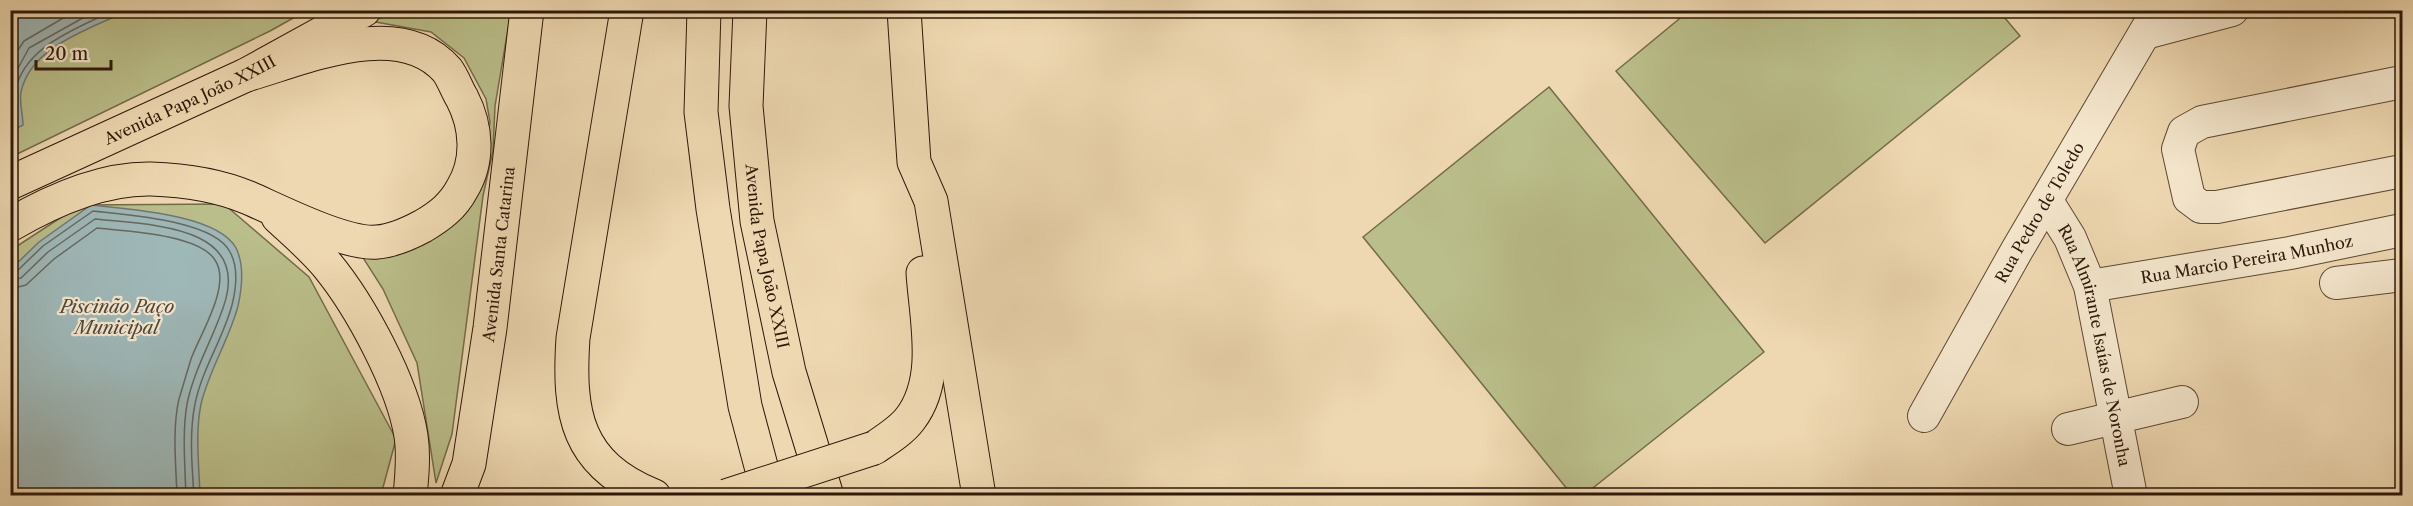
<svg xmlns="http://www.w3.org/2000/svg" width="2413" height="506" font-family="'Libre Caslon Text',serif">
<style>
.green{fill:#babe8a;stroke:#746b4a;stroke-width:1.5}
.water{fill:#9eb7b7;stroke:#717772;stroke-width:1.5}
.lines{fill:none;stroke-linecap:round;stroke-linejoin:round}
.shore{stroke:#666860;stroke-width:1.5}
.minor-casing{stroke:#5d4834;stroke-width:34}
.major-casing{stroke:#2d180a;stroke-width:35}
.highway-casing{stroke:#2d180a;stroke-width:35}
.minor{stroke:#f4e6cc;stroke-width:32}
.major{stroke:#eed8b1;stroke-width:33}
.highway{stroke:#eed8b1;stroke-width:33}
.major-bridge-casing{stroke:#2d180a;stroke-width:35;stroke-linecap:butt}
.major-bridge{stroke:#eed8b1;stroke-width:33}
.labels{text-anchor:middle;stroke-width:4.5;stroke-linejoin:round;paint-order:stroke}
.street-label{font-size:16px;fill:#2d180a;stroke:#f4e6cc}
.water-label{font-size:18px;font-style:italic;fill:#4f483e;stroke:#f4e6cc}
</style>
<rect width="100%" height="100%" fill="#eed8b1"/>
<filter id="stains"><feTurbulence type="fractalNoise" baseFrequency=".00333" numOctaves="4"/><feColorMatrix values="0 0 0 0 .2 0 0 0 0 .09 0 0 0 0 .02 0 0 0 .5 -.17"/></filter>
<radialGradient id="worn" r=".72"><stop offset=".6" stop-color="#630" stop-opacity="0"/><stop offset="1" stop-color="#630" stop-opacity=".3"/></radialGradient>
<!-- green -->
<g class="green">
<polygon points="1690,10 1999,11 2020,36 1765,243 1616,71"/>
<polygon points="11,11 306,11 270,31 11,157"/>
<polygon points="403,11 511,11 495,106 493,151 483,196 452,434 436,483 417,363 383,289 360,253 481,175 490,122 486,99 464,58 431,32 370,21"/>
<polygon points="1549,87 1764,352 1584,495 1572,495 1363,237"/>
<polygon points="224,204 309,277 396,439 381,495 11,496 11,250 80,205"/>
</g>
<!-- water -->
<g class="water">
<path d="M11,10l116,1c-37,18 -96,35 -106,81 -2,9 2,23 2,33l-12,6z"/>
<path d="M91,205c35,4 127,9 145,43 9,18 6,40 2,58 -9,34 -29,64 -37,98 -6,29 -2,62 -1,91l-189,1v-227l28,-27z"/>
</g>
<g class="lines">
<!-- shore -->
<g class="shore">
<polyline points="10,62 24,41 77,10"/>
<polyline points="10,83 29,48 97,10"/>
<path d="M10,124l7,-5c-1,-8 -4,-20 -2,-28 10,-46 62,-62 99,-81"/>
<path d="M10,273l6,-1 27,-26 50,-35c33,4 121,9 137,41 9,16 6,37 2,53 -9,34 -30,64 -37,99 -6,29 -3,62 -1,92"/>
<path d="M10,280l11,-2 27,-26 47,-33c53,6 156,5 129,86 -11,34 -30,64 -37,99 -5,29 -2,62 -1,92"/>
<path d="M10,289l16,-4 28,-26 43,-31c28,3 102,6 118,32 17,25 -15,74 -24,99 -4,13 -8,27 -12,40 -7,30 -3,66 -2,97"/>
</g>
<!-- minor casing -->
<g class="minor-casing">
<g id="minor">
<polyline points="2145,33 2232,10"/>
<polyline points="2402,82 2202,122 2184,132 2178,149 2189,198 2201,207 2217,207 2402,171"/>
<path id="s1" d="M2047,201l23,37 20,48 41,210"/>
<polyline points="2336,283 2402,275"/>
<path id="s2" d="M2090,286l200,-33 112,-23"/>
<path id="s3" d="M1924,416l93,-166 141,-240"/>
<polyline points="2068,429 2182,402"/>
</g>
</g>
<!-- major casing -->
<g class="major-casing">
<g id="major">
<path d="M627,10l-54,328c-5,76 3,126 81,158"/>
<polyline points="904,10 914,162 931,201 979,496"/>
<path id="s4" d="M10,183l236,-108 118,-65"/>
<path d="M874,448c12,-8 27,-17 36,-29 31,-40 16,-100 13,-146"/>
<path id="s5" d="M457,496l12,-32 21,-136 37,-318"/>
</g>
</g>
<!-- highway casing -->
<g class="highway-casing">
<g id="highway">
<polyline points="704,10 701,112 713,209 745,406 769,496"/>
<path id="s6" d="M750,10l-4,96 11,115 32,151 38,124"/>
<path d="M278,217c16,15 34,30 49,48 33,40 76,119 84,171 3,19 1,40 -1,60"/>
<path d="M10,225c41,-24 93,-47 141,-46 33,1 67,6 98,19 30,13 96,47 128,44 15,-1 33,-9 46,-16 17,-10 30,-20 39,-37 17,-28 15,-62 0,-91 -5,-8 -9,-20 -15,-28 -48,-55 -144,-11 -201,5"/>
</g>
</g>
<!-- minor -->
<use href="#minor" class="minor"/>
<!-- major -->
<use href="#major" class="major"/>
<!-- highway -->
<use href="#highway" class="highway"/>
<!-- major-bridge casing -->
<g class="major-bridge-casing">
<polyline id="major-bridge" points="726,496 874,448"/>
</g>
<!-- major-bridge -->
<use href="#major-bridge" class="major-bridge"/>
</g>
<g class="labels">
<!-- street labels -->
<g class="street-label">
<text dy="6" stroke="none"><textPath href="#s4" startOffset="198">Avenida Papa João XXIII</textPath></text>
<text dy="6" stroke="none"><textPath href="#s3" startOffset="234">Rua Pedro de Toledo</textPath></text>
<text dy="6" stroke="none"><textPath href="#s5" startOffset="246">Avenida Santa Catarina</textPath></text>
<text dy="6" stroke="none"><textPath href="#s6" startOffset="248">Avenida Papa João XXIII</textPath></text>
<text dy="6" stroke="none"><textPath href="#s2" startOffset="159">Rua Marcio Pereira Munhoz</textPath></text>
<text dy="6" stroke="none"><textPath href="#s1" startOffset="154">Rua Almirante Isaías de Noronha</textPath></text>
</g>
<!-- water labels -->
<g class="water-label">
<text x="117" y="313">Piscinão Paço<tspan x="117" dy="21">Municipal</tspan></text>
</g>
</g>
<!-- margin -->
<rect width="2413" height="506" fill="none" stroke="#eed8b1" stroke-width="36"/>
<rect x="12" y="12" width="2389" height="482" fill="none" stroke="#2d180a" stroke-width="3"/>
<rect x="18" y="18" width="2377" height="470" fill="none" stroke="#2d180a" stroke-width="1.5"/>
<!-- scale -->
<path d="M36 60v9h75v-9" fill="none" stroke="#2d180a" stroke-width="3"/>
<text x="45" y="60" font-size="18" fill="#2d180a" stroke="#f4e6cc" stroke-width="4.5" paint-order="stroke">20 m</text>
<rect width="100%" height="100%" filter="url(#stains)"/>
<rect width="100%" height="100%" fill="url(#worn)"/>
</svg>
